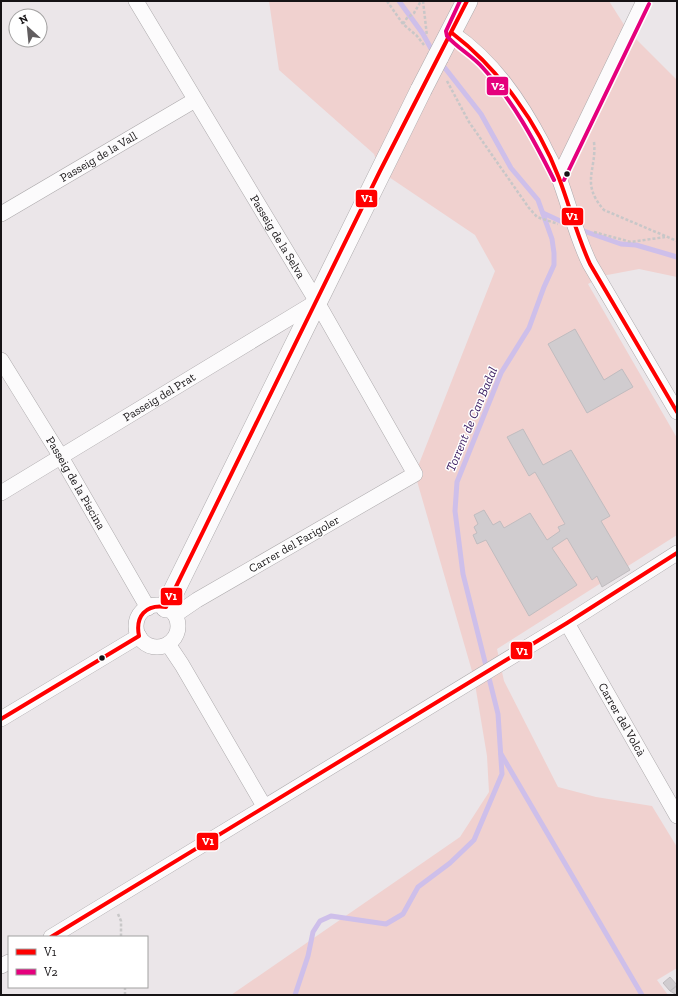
<svg xmlns="http://www.w3.org/2000/svg" width="678" height="996" font-family="'Zilla Slab',serif">
<style>
.green{fill:#f0d1cf}
.lines{fill:none;stroke-linecap:round;stroke-linejoin:round}
.stream{stroke:#cebfea;stroke-width:5}
.building{fill:#d0cccf;stroke:#c0bcbf}
.street-casing{stroke:#adaaac;stroke-width:16}
.secondary-casing{stroke:#adaaac;stroke-width:22}
.path{stroke:#c8c7c8;stroke-width:2.5;stroke-dasharray:3 2;stroke-linecap:butt}
.street{stroke:#fcfbfc;stroke-width:15}
.secondary{stroke:#fcfbfc;stroke-width:21}
.secondary-bridge-casing{stroke:#adaaac;stroke-width:22;stroke-linecap:butt}
.secondary-bridge{stroke:#fcfbfc;stroke-width:21}
.bus-1-casing{stroke:#fff;stroke-width:7}
.bus-2-casing{stroke:#fff;stroke-width:7}
.bus-1{stroke:#f00;stroke-width:4}
.bus-2{stroke:#e5007d;stroke-width:4}
.bus-dot{fill:#161315;stroke:#fff;stroke-width:1.5}
.labels{text-anchor:middle;stroke-width:3;stroke-linejoin:round;paint-order:stroke}
.street-label{font-size:12px;fill:#161315;stroke:#fff}
.water-label{font-size:13px;font-style:italic;fill:#3f2165;stroke:#fff}
.line-badge{stroke:#fff;stroke-width:1.5}
.badge-label{font-size:11px;text-anchor:middle;font-weight:bold;fill:#fff}
</style>
<rect width="100%" height="100%" fill="#ebe6e9"/>
<!-- green -->
<polygon class="green" points="269,1 609,1 628,31 677,80 677,277 639,269 602,276 588,284 677,438 677,535 497,649 504,681 558,787 596,797 652,806 677,847 677,968 657,980 668,995 231,995 460,837 489,792 487,756 474,678 415,474 495,271 475,235 380,171 374,154 279,70"/>
<g class="lines">
<!-- stream -->
<g class="stream">
<polyline points="399,1 423,34 434,54"/>
<polyline points="543,213 571,226"/>
<polyline points="578,229 621,244 636,245 677,257"/>
<polyline points="501,754 642,995"/>
<polyline points="295,995 308,956 313,932 320,921 331,916 386,924 403,914 418,887 450,863 474,840 502,774 498,714 463,574 455,511 457,482 501,373 529,328 544,287 554,265 554,253 552,239 538,200 511,168 481,114 441,63"/>
</g>
</g>
<!-- building -->
<g class="building">
<polygon points="575,329 604,380 622,369 633,387 587,413 548,344"/>
<polygon points="523,429 543,465 571,450 610,516 601,521 630,570 602,587 597,576 592,580 567,538 552,548 577,585 529,616 486,540 477,544 473,535 477,533 474,527 478,524 474,515 484,510 493,525 500,521 504,528 530,513 547,540 560,531 558,527 565,524 535,472 529,476 507,437"/>
<polygon points="670,977 677,985 670,991 663,983"/>
<polygon points="677,986 677,995 670,991"/>
</g>
<g class="lines">
<!-- street casing -->
<g class="street-casing">
<g id="street">
<path id="s1" d="M136,1l181,301 98,172 -218,126 -22,15"/>
<path d="M452,33c41,28 68,68 91,112 5,11 12,22 16,33 11,29 17,58 31,86l87,148"/>
<polyline points="559,177 644,1"/>
<path id="s2" d="M1,214l194,-114"/>
<path id="s3" d="M1,360l60,97 87,151"/>
<path id="s4" d="M1,493l315,-191"/>
<circle cx="157" cy="626" r="21"/>
<path id="s5" d="M567,623l110,193"/>
<polyline points="168,644 182,665 264,806"/>
<polyline points="1,719 139,636"/>
<polyline points="51,937 567,623 677,553"/>
<polyline points="1,966 9,962"/>
</g>
</g>
<!-- secondary casing -->
<g class="secondary-casing">
<g id="secondary">
<polyline points="438,57 467,1"/>
<polyline points="166,607 421,90"/>
</g>
</g>
<!-- path -->
<g class="path">
<polyline points="387,1 403,24 417,36 424,45"/>
<polyline points="423,1 427,36"/>
<polyline points="403,24 407,18 414,13 421,1"/>
<polyline points="447,81 469,122 529,208 537,217 558,224"/>
<path d="M594,142c3,28 -14,41 10,68l73,31"/>
<polyline points="594,232 631,242 665,237"/>
<polyline points="118,914 121,921 121,937"/>
<polyline points="125,987 125,995"/>
</g>
<!-- street -->
<use href="#street" class="street"/>
<!-- secondary -->
<use href="#secondary" class="secondary"/>
<!-- secondary-bridge casing -->
<g class="secondary-bridge-casing">
<polyline id="secondary-bridge" points="421,90 438,57"/>
</g>
<!-- secondary-bridge -->
<use href="#secondary-bridge" class="secondary-bridge"/>
<!-- bus-1 casing -->
<g class="bus-1-casing">
<g id="bus-1">
<path d="M452,33c47,36 86,90 107,145 11,29 18,58 31,86l87,148"/>
<path d="M1,719l138,-83c-4,-20 7,-32 27,-29l214,-436 87,-170"/>
<polyline points="51,937 567,623 677,553"/>
</g>
</g>
<!-- bus-2 casing -->
<g class="bus-2-casing">
<g id="bus-2">
<path d="M460,1l-14,30 1,5c10,12 26,20 36,32 30,33 51,72 71,112"/>
<polyline points="564,180 649,4"/>
</g>
</g>
<!-- bus-1 -->
<use href="#bus-1" class="bus-1"/>
<!-- bus-2 -->
<use href="#bus-2" class="bus-2"/>
</g>
<!-- markers -->
<g class="bus-dot">
<circle cx="567" cy="174" r="3.5"/>
<circle cx="102" cy="658" r="3.5"/>
</g>
<g class="labels">
<!-- street labels -->
<g class="street-label">
<text dy="4" stroke="none"><textPath href="#s2" startOffset="113">Passeig de la Vall</textPath></text>
<text dy="4" stroke="none"><textPath href="#s1" startOffset="275">Passeig de la Selva</textPath></text>
<text dy="4" stroke="none"><textPath href="#s4" startOffset="185">Passeig del Prat</textPath></text>
<text dy="4" stroke="none"><textPath href="#s3" startOffset="144">Passeig de la Piscina</textPath></text>
<text transform="translate(294 544) rotate(-30)" y="4">Carrer del Farigoler</text>
<text dy="4" stroke="none"><textPath href="#s5" startOffset="111">Carrer del Volcà</textPath></text>
</g>
<!-- water labels -->
<g class="water-label">
<text transform="translate(471 419) rotate(-67)" y="5">Torrent de Can Badal</text>
</g>
</g>
<g class="line-badge">
<rect x="486" y="76" width="23" height="20" rx="4" fill="#e5007d"/>
<rect x="355" y="189" width="23" height="19" rx="4" fill="#f00"/>
<rect x="561" y="207" width="23" height="19" rx="4" fill="#f00"/>
<rect x="160" y="587" width="23" height="19" rx="4" fill="#f00"/>
<rect x="510" y="641" width="23" height="19" rx="4" fill="#f00"/>
<rect x="196" y="832" width="23" height="19" rx="4" fill="#f00"/>
</g>
<g class="badge-label">
<text x="498" y="90">V2</text>
<text x="367" y="202">V1</text>
<text x="572" y="220">V1</text>
<text x="171" y="600">V1</text>
<text x="522" y="655">V1</text>
<text x="208" y="845">V1</text>
</g>
<!-- border -->
<rect width="678" height="996" fill="none" stroke="#161315" stroke-width="4"/>
<!-- legend -->
<rect x="8" y="936" width="140" height="52" fill="#ffffff" stroke="#a2a1a1"/>
<rect x="16" y="949" width="20" height="6" fill="#ff0000" stroke="#a2a1a1"/>
<text x="44" y="956" font-size="12" fill="#161315">V1</text>
<rect x="16" y="969" width="20" height="6" fill="#e5007d" stroke="#a2a1a1"/>
<text x="44" y="976" font-size="12" fill="#161315">V2</text>
<!-- north arrow -->
<g transform="translate(28 28) rotate(333)"><circle r="19" fill="#ffffff" stroke="#a2a1a1"/>
<path d="M0-3L7 15L0 10L-7 15Z" fill="#615d5f"/>
<text y="-6" font-size="11" font-weight="bold" text-anchor="middle" fill="#161315">N</text>
</g>
</svg>
